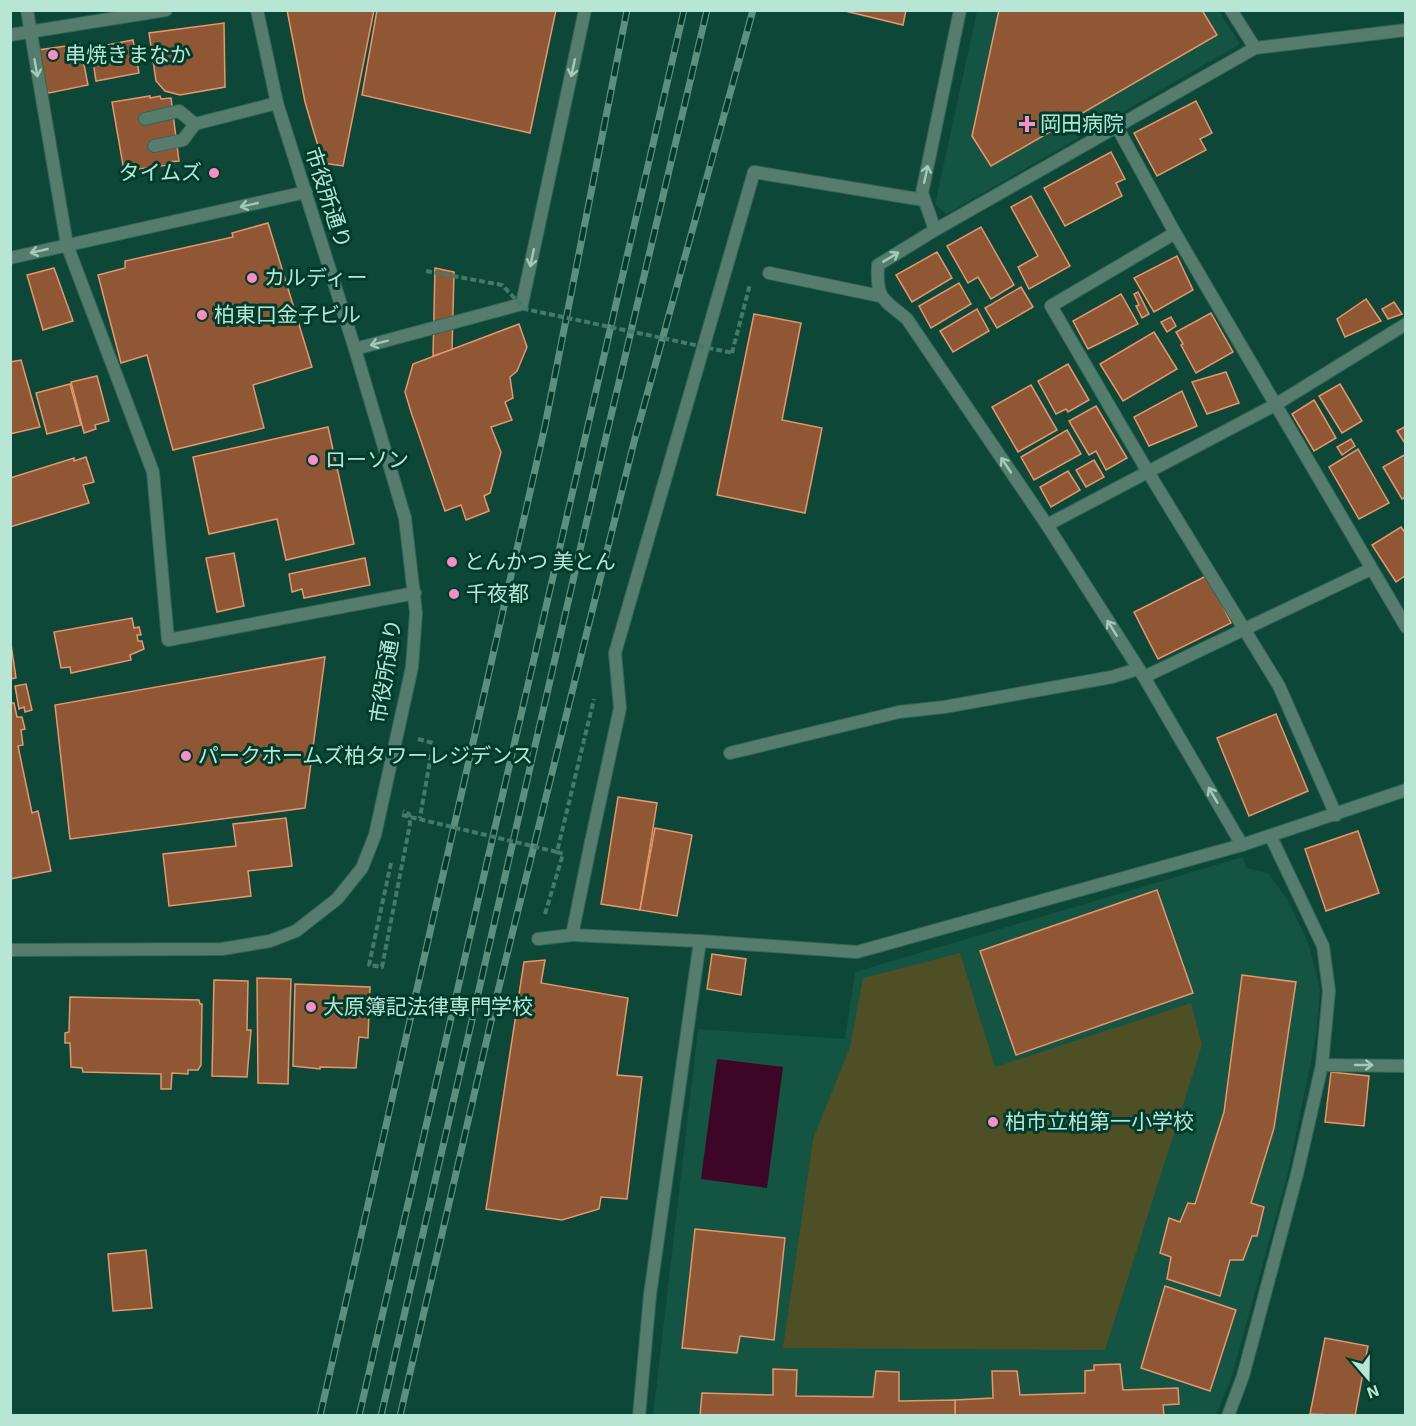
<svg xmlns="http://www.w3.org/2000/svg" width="1416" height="1426" font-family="'Exo 2','Noto Sans JP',sans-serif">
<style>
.built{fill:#135442}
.garden{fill:#4f4f25}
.water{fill:#3d0627}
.building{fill:#905735;stroke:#e3986f;stroke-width:1.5}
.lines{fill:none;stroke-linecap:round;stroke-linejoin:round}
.service-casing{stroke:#2f6756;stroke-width:14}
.minor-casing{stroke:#2f6756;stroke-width:14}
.tertiary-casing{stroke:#2f6756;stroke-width:14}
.path{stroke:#447a6a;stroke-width:4;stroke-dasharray:6 3;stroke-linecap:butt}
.service{stroke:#567c6e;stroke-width:12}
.minor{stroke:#567c6e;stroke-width:12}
.tertiary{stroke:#567c6e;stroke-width:12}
.rail-casing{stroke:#5b8f7e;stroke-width:7}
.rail{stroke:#003c2d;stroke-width:4.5;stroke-dasharray:14;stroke-linecap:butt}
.path-bridge{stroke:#447a6a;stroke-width:4;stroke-dasharray:6 3;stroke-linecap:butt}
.oneway{stroke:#a0ccba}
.poi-dot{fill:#fb8fc5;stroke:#003c2d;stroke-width:2}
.labels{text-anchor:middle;stroke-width:6;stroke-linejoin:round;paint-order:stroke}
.poi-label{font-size:21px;fill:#b8e6d4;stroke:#003c2d;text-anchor:start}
.street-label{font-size:21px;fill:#b8e6d4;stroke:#003c2d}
</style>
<rect width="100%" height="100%" fill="#0d4737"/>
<!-- built -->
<g class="built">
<polygon points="977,11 1219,11 1240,44 947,214 935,205"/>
<polygon points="1243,857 1246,868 1268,873 1287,899 1308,942 1320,989 1316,1037 1287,1177 1230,1382 1216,1415 653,1416 698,1029 845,1039 855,972"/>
</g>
<!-- garden -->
<polygon class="garden" points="960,953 995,1067 1191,1003 1202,1045 1105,1350 783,1348 813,1139 850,1047 863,978"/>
<!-- water -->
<polygon class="water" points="717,1059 783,1067 767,1188 701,1179"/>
<!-- building -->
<g class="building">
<polygon points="287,10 374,10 343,166 323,163 305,102"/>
<polygon points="377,10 556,10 530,133 362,95"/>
<polygon points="841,10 906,10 903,25"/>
<polygon points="999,10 1202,10 1217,35 991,166 972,136"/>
<polygon points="224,23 225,87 180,95 165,91 156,81 149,33"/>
<polygon points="133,40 139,73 96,81 91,48"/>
<polygon points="80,44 88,85 49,93 44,89 38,50"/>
<polygon points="150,96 150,98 160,96 161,99 171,98 179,161 168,162 169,165 124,171 112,102"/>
<polygon points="1196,101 1212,133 1200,139 1206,150 1157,176 1134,133"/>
<polygon points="1111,152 1125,179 1116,183 1122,196 1065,226 1044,188"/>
<polygon points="1031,196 1070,266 1029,289 1018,267 1038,256 1011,207"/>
<polygon points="268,223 312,367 253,385 264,428 173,450 147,355 121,363 98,275 125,268 125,261 233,237 232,233"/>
<polygon points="981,227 1014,285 991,299 978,277 968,283 947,246"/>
<polygon points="937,252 952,278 912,302 896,275"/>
<polygon points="1177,256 1193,290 1154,312 1134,278"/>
<polygon points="54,268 73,321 43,330 27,275"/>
<polygon points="435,268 454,272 452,350 433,356"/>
<polygon points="959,283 971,304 931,328 919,306"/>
<polygon points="1021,287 1033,307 997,328 985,308"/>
<polygon points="1138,292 1149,314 1142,318 1136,306 1139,305 1134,294"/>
<polygon points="1121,294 1138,324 1088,349 1073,321"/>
<polygon points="1366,299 1381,321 1345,337 1337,319"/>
<polygon points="1394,302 1402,314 1388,319 1382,309"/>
<polygon points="977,309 989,331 953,352 940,331"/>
<polygon points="1211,313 1233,352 1196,373 1181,345 1183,344 1176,332"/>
<polygon points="754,314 801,323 782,420 822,428 805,513 717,495"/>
<polygon points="1171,317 1176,326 1167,332 1161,322"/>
<polygon points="519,324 527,347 517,371 510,377 513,398 505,402 512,420 491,427 501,452 490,493 484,496 489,511 466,520 461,505 445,511 411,412 405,392 413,364"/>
<polygon points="1154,332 1177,369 1123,401 1100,364"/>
<polygon points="21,360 40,427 10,434 10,362"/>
<polygon points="1068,364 1089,400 1068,412 1066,409 1056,414 1038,381"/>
<polygon points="1226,372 1239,403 1207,414 1192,382"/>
<polygon points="97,376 109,421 95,425 96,429 84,433 71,382"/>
<polygon points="70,384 81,425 47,434 36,393"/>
<polygon points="1340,384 1362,421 1342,433 1319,396"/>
<polygon points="1031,385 1057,430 1018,452 992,407"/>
<polygon points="1182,391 1197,426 1149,446 1134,417"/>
<polygon points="1314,400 1336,438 1314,451 1292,414"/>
<polygon points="1096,406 1127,458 1106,470 1096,451 1089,455 1069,421"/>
<polygon points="1406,426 1406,445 1397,431"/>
<polygon points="328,427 354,544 286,560 277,519 209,534 193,457"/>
<polygon points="1067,430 1081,454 1034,480 1021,457"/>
<polygon points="1351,439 1355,446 1342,455 1337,447"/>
<polygon points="1358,449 1389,503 1359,519 1329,467"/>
<polygon points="1406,454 1406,497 1402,499 1383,467"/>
<polygon points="86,457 94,482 83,485 89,503 10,527 10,478 74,458 74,461"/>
<polygon points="1094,460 1104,477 1086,487 1076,470"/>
<polygon points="1068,471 1080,490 1051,507 1040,487"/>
<polygon points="1401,527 1406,534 1406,575 1396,582 1372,545"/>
<polygon points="234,553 244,606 217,612 206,558"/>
<polygon points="365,558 370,585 304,598 302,589 292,592 289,574"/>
<polygon points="1208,575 1231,623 1158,659 1134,612"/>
<polygon points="132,618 134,628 139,627 141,635 137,635 138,641 142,641 144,649 130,655 131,660 71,673 70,667 61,668 54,632"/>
<polygon points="11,644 16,678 10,679 10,645"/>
<polygon points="325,657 305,808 70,839 55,705"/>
<polygon points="26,684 32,710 25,712 24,707 19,709 15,686"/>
<polygon points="10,703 14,703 17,717 22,717 25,729 21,730 23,745 18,746 32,813 38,811 51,871 10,879"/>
<polygon points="1276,714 1308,791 1249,816 1217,738"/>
<polygon points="618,797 657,803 640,910 601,904"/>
<polygon points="286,818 292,866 248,871 251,896 169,906 163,854 236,846 233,824"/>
<polygon points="655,828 692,835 677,916 640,910"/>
<polygon points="1358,831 1379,893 1326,911 1305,849"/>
<polygon points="1157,890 1193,993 1016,1055 980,951"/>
<polygon points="712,954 746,959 741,995 707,989"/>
<polygon points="545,960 541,983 628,998 617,1075 642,1077 627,1199 601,1197 599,1209 562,1220 486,1209 524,962"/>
<polygon points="1242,975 1296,982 1274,1128 1251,1203 1264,1207 1257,1236 1252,1236 1243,1260 1230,1260 1220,1296 1167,1279 1171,1257 1160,1253 1169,1218 1180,1222 1188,1203 1195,1204 1224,1112"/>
<polygon points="257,978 291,979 288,1084 258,1083"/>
<polygon points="214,980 248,981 247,1030 251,1030 247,1077 212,1076"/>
<polygon points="295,984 370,987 368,1038 359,1037 356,1068 320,1067 320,1069 293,1066"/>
<polygon points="70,997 199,1000 200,1004 202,1004 201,1065 198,1070 188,1070 188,1074 172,1073 171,1089 161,1089 161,1074 83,1072 82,1068 71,1067 70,1043 65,1043 65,1033 69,1032"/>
<polygon points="1331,1072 1369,1076 1364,1126 1325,1122"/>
<polygon points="695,1229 785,1238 774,1340 740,1336 737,1353 682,1348"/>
<polygon points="146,1250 152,1308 113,1311 108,1254"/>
<polygon points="1165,1286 1236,1310 1210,1391 1141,1368"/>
<polygon points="1325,1338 1368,1346 1355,1416 1310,1414"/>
<polygon points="1120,1364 1123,1390 1178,1388 1179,1404 1163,1405 1164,1416 955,1416 955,1400 993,1398 992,1371 1017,1371 1020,1395 1085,1393 1085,1371 1094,1370 1094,1365"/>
<polygon points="773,1369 797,1370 796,1396 873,1397 876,1371 899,1372 899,1401 955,1400 955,1416 700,1416 702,1393 773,1395"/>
</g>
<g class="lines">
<!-- service casing -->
<g class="service-casing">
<g id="service">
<polyline points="145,119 179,111 195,124 277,103"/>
<polyline points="1117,127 1175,233 1406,627"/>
<polyline points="154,146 183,140 195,124"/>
<polyline points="1175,233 1051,306 1148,472 1279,686 1336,815"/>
<polyline points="769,273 880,296"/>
<polyline points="1047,525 1275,405 1406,324"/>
<polyline points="1144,677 1371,569"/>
<polyline points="730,753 899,712 944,707 1112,677 1138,669"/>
<polyline points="591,842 620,708 615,653 754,172 924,200"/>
<polyline points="1322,1065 1406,1066"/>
</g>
</g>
<!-- minor casing -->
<g class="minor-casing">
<g id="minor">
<polyline points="27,10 67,245 153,472 168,640 415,593"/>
<polyline points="1231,10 1255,48"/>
<polyline points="10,35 166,10"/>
<polyline points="935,230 922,193 960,10"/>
<polyline points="10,258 306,192"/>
<polyline points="355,349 522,304 585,10"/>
<polyline points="591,842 572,935 700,941 857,952 1242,845 1406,790"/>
<path d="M1242,845l-98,-168 -97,-152 -140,-206c-25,-21 -31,-20 -29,-54l57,-35 320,-182 151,-18"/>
<polyline points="538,939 572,935"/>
<polyline points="639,1416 650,1295 700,941"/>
<polyline points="1228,1416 1243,1376 1297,1174 1322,1065 1329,991 1323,946 1271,837"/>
</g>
</g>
<!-- tertiary casing -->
<g class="tertiary-casing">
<polyline id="tertiary" points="10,950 222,949 270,941 296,931 337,899 362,868 375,835 412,667 416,613 405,518 355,349 277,103 257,10"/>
</g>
<!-- path -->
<g class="path">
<polyline points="732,353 750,284"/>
<polyline points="418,739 433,743 420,818"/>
<polyline points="391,863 369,965 382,967 410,824 409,814 403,811"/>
<polyline points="545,914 563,854 557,852 594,699"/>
</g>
<!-- service -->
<use href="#service" class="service"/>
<!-- minor -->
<use href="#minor" class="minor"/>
<!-- tertiary -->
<use href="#tertiary" class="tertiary"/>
<!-- rail casing -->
<g class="rail-casing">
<g id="rail">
<polyline points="320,1416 545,426 627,10"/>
<polyline points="359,1416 684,10"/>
<polyline points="381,1416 606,437 707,10"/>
<polyline points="400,1416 498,991 634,442 753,10"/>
</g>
</g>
<!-- rail -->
<use href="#rail" class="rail"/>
<!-- path-bridge -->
<g class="path-bridge">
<polyline points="426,271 502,285 525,309 733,353"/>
<polyline points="402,815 557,852"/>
</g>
</g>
<!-- one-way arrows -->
<defs><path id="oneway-shaft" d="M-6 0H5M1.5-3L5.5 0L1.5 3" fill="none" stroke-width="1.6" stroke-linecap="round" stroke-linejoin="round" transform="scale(1.5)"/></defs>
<g class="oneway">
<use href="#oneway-shaft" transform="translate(36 68) rotate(80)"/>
<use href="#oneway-shaft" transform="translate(573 68) rotate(102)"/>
<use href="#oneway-shaft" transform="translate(926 174) rotate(-78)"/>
<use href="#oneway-shaft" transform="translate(249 205) rotate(167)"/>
<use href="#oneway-shaft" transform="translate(39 251) rotate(167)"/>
<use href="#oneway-shaft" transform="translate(891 257) rotate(-31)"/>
<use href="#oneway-shaft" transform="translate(532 258) rotate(102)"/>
<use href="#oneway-shaft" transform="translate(379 343) rotate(165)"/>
<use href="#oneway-shaft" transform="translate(1006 465) rotate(-124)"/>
<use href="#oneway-shaft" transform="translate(1112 628) rotate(-122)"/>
<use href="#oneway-shaft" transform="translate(1213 795) rotate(-120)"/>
<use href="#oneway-shaft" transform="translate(1364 1065)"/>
</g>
<!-- markers -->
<g class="poi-dot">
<circle cx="53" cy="55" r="6"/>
<path d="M1024 115h6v6h6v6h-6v6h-6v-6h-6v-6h6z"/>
<circle cx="214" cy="173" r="6"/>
<circle cx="252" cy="278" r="6"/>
<circle cx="202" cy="315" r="6"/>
<circle cx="313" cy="460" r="6"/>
<circle cx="452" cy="562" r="6"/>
<circle cx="454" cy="594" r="6"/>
<circle cx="186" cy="756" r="6"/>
<circle cx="311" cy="1007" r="6"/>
<circle cx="993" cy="1122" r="6"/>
</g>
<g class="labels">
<!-- poi labels -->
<g class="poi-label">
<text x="65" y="62">串焼きまなか</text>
<text x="1040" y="131">岡田病院</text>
<text x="202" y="180" text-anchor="end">タイムズ</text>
<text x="264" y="285">カルディー</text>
<text x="214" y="322">柏東口金子ビル</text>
<text x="325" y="467">ローソン</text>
<text x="464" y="569">とんかつ 美とん</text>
<text x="466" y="601">千夜都</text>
<text x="198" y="763">パークホームズ柏タワーレジデンス</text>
<text x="323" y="1014">大原簿記法律専門学校</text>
<text x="1005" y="1129">柏市立柏第一小学校</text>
</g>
<!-- street labels -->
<g class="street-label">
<text transform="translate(328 198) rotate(72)" y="7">市役所通り</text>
<text transform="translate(386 671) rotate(-81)" y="7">市役所通り</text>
</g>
</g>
<!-- border -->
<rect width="1416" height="1426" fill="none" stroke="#b8e6d4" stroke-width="24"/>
<!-- north arrow -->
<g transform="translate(1368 1378) rotate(160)" stroke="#003c2d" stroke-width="4.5" paint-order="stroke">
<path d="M0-4.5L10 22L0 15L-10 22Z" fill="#b8e6d4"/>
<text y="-9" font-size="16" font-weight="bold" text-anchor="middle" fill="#b8e6d4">N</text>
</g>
</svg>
